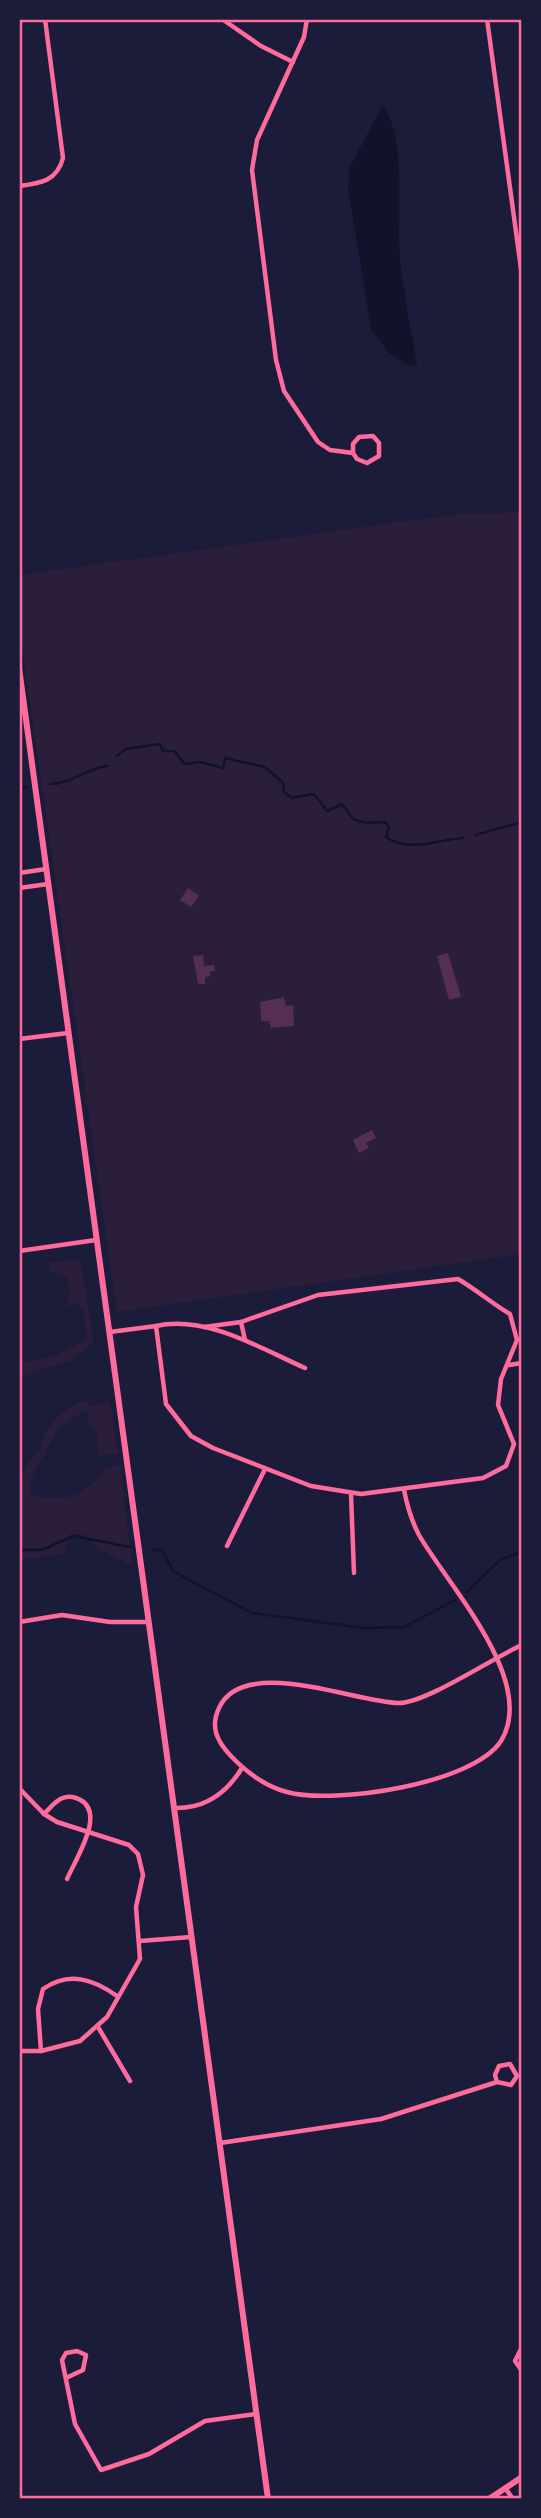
<svg xmlns="http://www.w3.org/2000/svg" width="541" height="2518" font-family="'Source Sans 3',sans-serif">
<style>
.green{fill:#2a1e3b}
.water{fill:#12122b}
.lines{fill:none;stroke-linecap:round;stroke-linejoin:round}
.stream{stroke:#12122b;stroke-width:2.5}
.building{fill:#542f53}
.minor{stroke:#ff6b9d;stroke-width:4.5}
.secondary{stroke:#ff6b9d;stroke-width:6}
.neatline{fill:none;stroke:#ff6b9d;stroke-width:2.5}
</style>
<rect width="100%" height="100%" fill="#1b1b3a"/>
<!-- green -->
<g class="green">
<polygon points="522,512 522,1254 117,1312 19,625 19,575 450,515"/>
<polygon points="74,1260 81,1262 94,1341 71,1361 19,1376 19,1364 57,1355 87,1339 83,1311 77,1304 65,1306 70,1294 66,1277 51,1271 49,1262"/>
<path d="M83,1401l8,5 19,-5 8,53 -19,2 -3,-25 -8,-7 1,-11 -4,-3 -27,18 -28,53 1,12c25,14 61,1 73,-25l16,-3 12,101 -35,-18 -12,-13 -14,-1 -7,20 -45,6c0,-37 -10,-84 22,-111 4,-24 19,-39 42,-48z"/>
</g>
<!-- water -->
<path class="water" d="M382,106c26,27 14,116 18,153 4,36 11,72 17,107l-11,-2 -18,-12 -17,-23 -23,-142 2,-20z"/>
<g class="lines">
<!-- stream -->
<g class="stream">
<path d="M117,756l9,-7 34,-5 3,7h11l11,13 15,-2 23,6 2,-10 40,9 18,16 1,9 8,6 22,-4 13,17 15,-7 11,15 13,4 19,-1 4,5 -3,10c23,16 51,3 77,1"/>
<path d="M50,784c20,0 36,-15 57,-18"/>
<polyline points="19,789 27,787"/>
<polyline points="475,835 522,822"/>
<polyline points="19,1550 42,1550 73,1536 130,1547"/>
<polyline points="154,1550 161,1549 174,1572 252,1613 365,1628 404,1627 455,1600"/>
<polyline points="467,1592 501,1559 522,1552"/>
</g>
</g>
<!-- building -->
<g class="building">
<polygon points="188,888 199,896 191,907 180,900"/>
<polygon points="448,953 461,997 449,1000 437,956"/>
<polygon points="203,955 204,966 214,965 215,971 210,971 210,976 205,977 205,984 198,984 193,956"/>
<polygon points="284,997 286,1006 293,1005 294,1026 271,1028 269,1021 261,1021 260,1002"/>
<polygon points="372,1130 376,1138 366,1143 369,1148 359,1153 353,1140"/>
</g>
<g class="lines">
<!-- minor -->
<g class="minor">
<polyline points="222,19 261,46 293,62"/>
<polyline points="307,19 304,37 257,140 252,170 276,360 284,391 318,442 330,450 353,453 357,459 367,463 379,456 379,443 373,436 359,437 353,444 353,453"/>
<polyline points="487,19 522,276"/>
<path d="M19,186c22,-3 38,-5 44,-28l-18,-139"/>
<polyline points="19,873 46,869"/>
<polyline points="19,888 48,884"/>
<polyline points="19,1039 68,1033"/>
<polyline points="19,1251 96,1240"/>
<polyline points="241,1322 245,1340"/>
<path d="M156,1326c50,-11 104,22 149,42"/>
<path d="M110,1332l46,-6 10,78 25,32 22,12 98,38 50,8 122,-16 23,-12 8,-22 -16,-39 3,-26 16,-39 -7,-26c-19,-11 -33,-24 -52,-35l-140,16 -77,27 -37,5"/>
<polyline points="509,1365 522,1363"/>
<path d="M404,1490c3,15 7,30 15,45 28,49 119,146 82,206 -28,43 -167,64 -214,51 -23,-6 -41,-20 -57,-37 -13,-14 -20,-28 -11,-47 24,-53 136,-6 179,-5 27,1 96,-46 124,-58"/>
<polyline points="351,1494 354,1573"/>
<polyline points="227,1546 265,1469"/>
<polyline points="19,1622 62,1615 110,1622 148,1622"/>
<polyline points="19,1788 44,1814 57,1822 129,1845 138,1854 143,1875 136,1907 140,1959 107,2017 80,2041 41,2051 19,2051"/>
<path d="M174,1808c31,1 52,-14 68,-40"/>
<path d="M44,1814c10,-10 17,-21 32,-16 33,11 0,60 -9,81"/>
<polyline points="140,1941 191,1937"/>
<polyline points="98,2027 130,2081"/>
<path d="M41,2051l-3,-42 5,-20c26,-18 50,-10 74,7"/>
<polyline points="220,2143 381,2119 497,2082 511,2085 517,2076 510,2064 499,2066 495,2075 497,2082"/>
<polyline points="522,2347 515,2361 522,2371"/>
<polyline points="66,2378 83,2370 86,2355 77,2351 66,2353 62,2360 75,2424 101,2470 149,2454 205,2421 256,2414"/>
<polyline points="505,2488 513,2499"/>
</g>
<!-- secondary -->
<g class="secondary">
<polyline points="19,668 268,2499"/>
<polyline points="489,2499 522,2477"/>
</g>
</g>
<!-- border -->
<rect width="541" height="2518" fill="none" stroke="#1b1b3a" stroke-width="42"/>
<rect x="21" y="21" width="499" height="2476" class="neatline"/>
</svg>
